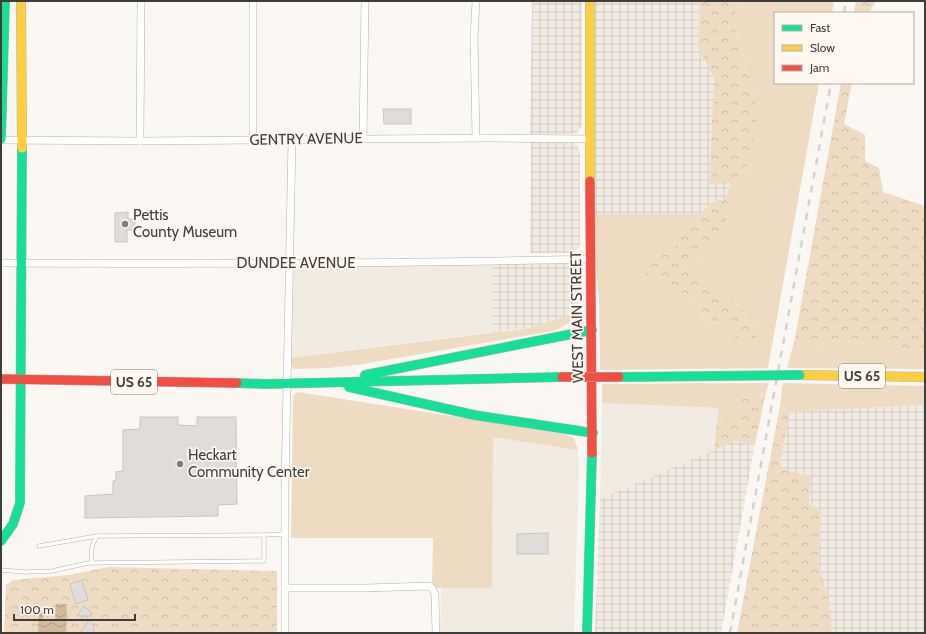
<svg xmlns="http://www.w3.org/2000/svg" width="926" height="634" font-family="Cabin,sans-serif">
<style>
.built{fill:#f2ebe2}
.industrial{fill:url(#industrial-grid)}
.grass{fill:#eedbc1}
.forest{fill:url(#forest-crowns)}
.water{fill:url(#water-waves)}
.building{fill:#dfdcda;stroke:#c7c4c1}
.lines{fill:none;stroke-linecap:round;stroke-linejoin:round}
.lane-casing{stroke:#b2b0ad;stroke-width:4.5}
.street-casing{stroke:#b2b0ad;stroke-width:8}
.fast-casing{stroke:#b2b0ad;stroke-width:10}
.slow-casing{stroke:#b2b0ad;stroke-width:10}
.jam-casing{stroke:#b2b0ad;stroke-width:10}
.lane{stroke:#fefefd;stroke-width:3.5}
.street{stroke:#fefefd;stroke-width:7}
.fast{stroke:#16e098;stroke-width:9}
.slow{stroke:#ffcf43;stroke-width:9}
.jam{stroke:#f24e42;stroke-width:9}
.rail{stroke:#d4d3d2;stroke-width:2.5;stroke-dasharray:7 7;stroke-linecap:butt}
.fast-bridge-casing{stroke:#b2b0ad;stroke-width:10;stroke-linecap:butt}
.jam-bridge-casing{stroke:#b2b0ad;stroke-width:10;stroke-linecap:butt}
.fast-bridge{stroke:#16e098;stroke-width:9}
.jam-bridge{stroke:#f24e42;stroke-width:9}
.poi-dot{fill:#817e7b;stroke:#fef8f1;stroke-width:1.5}
.labels{text-anchor:middle;stroke-width:3.5;stroke-linejoin:round;paint-order:stroke}
.shield{fill:#fef8f1;stroke:#787571;stroke-width:1}
.shield-label{font-size:14px;font-weight:bold;fill:#3f3d3a}
.street-label{font-size:15px;fill:#3f3d3a;stroke:#fef8f1}
.poi-label{font-size:15px;fill:#3f3d3a;stroke:#fef8f1;text-anchor:start}
</style>
<defs>
<pattern id="industrial-grid" width="8" height="8" patternUnits="userSpaceOnUse"><rect width="8" height="8" fill="#f2ebe2"/><path d="M0 4h8M4 0v8" fill="none" stroke="#d1cac3"/></pattern>
<pattern id="forest-crowns" width="20" height="18" patternUnits="userSpaceOnUse"><rect width="20" height="18" fill="#eedbc1"/><path d="M2 6a3 3 0 1 1 6 0M12 15a3 3 0 1 1 6 0" fill="none" stroke="#cdbda7"/></pattern>
<pattern id="water-waves" width="16" height="10" patternUnits="userSpaceOnUse"><rect width="16" height="10" fill="#d3ba99"/><path d="M0 5q4-4 8 0t8 0" fill="none" stroke="#ad987e"/></pattern>
</defs>
<rect width="100%" height="100%" fill="#fbf8f4"/>
<!-- built -->
<g class="built">
<polygon points="493,262 493,332 291,358 293,269 299,265"/>
<polygon points="602,403 718,408 714,450 600,499"/>
<polygon points="493,436 578,450 579,470 574,633 440,633 441,588 492,588"/>
</g>
<!-- industrial -->
<g class="industrial">
<polygon points="532,1 582,1 582,125 578,132 571,134 530,134"/>
<polygon points="594,1 699,1 698,48 714,79 709,185 730,183 726,198 709,203 701,214 595,214"/>
<polygon points="531,142 573,143 578,147 580,154 580,246 576,251 570,253 530,253"/>
<polygon points="493,262 576,263 580,267 579,303 577,313 529,328 493,332"/>
<polygon points="925,405 925,633 832,633 830,604 818,561 822,509 809,504 779,469 790,412"/>
<polygon points="735,441 755,444 721,633 595,633 600,499"/>
</g>
<!-- grass -->
<g class="grass">
<polygon points="737,1 834,1 832,13 775,13 775,83 819,83 768,368 600,370 599,297 596,269 595,214 701,214 694,224 675,239 674,254 654,256 674,291 695,296 705,319 727,327 742,345 757,336 742,308 687,271 703,251 729,211 726,198 730,183 746,169 754,90 742,57 734,23"/>
<path d="M577,313c-7,10 -13,14 -24,18l-196,34 -29,3 -34,1 -3,-4v-7l238,-30z"/>
<polygon points="925,325 925,369 787,368 795,338 800,343 815,345 839,339 923,351"/>
<polygon points="769,383 765,396 742,398 737,417 717,421 718,408 602,403 602,384"/>
<polygon points="783,383 925,386 925,405 790,412 780,406"/>
<polygon points="298,392 565,434 574,438 578,450 493,437 492,588 432,588 433,538 291,538 293,400 294,394"/>
</g>
<!-- forest -->
<g class="forest">
<polygon points="699,1 737,1 734,23 742,57 754,90 757,122 746,169 730,183 709,185 714,79 698,48"/>
<polygon points="856,1 876,1 869,13 854,13"/>
<polygon points="841,83 852,83 844,124 865,135 865,161 879,168 883,192 925,206 925,325 924,351 839,339 816,345 800,343 795,338"/>
<path d="M726,198c1,3 3,8 3,12 1,14 -33,49 -42,61l55,37 15,28 -15,9 -15,-18 -22,-8 -10,-23 -21,-5 -25,-12 -7,-13 12,-10 20,-2 1,-15 19,-15 15,-21z"/>
<polygon points="765,396 755,444 735,441 714,450 717,421 737,417 742,398"/>
<polygon points="780,406 790,412 779,469 811,476 809,504 822,509 818,561 830,604 832,633 737,633"/>
<polygon points="109,567 277,571 277,633 4,633 6,585 13,580 68,575"/>
</g>
<!-- water -->
<polygon class="water" points="56,604 67,604 66,633 38,633 39,611 43,611 43,620 55,620"/>
<!-- building -->
<g class="building">
<polygon points="383,109 411,109 411,124 384,124"/>
<polygon points="128,212 128,219 135,219 135,230 127,230 127,242 115,242 115,213"/>
<polygon points="140,417 178,417 178,425 197,426 197,417 236,417 237,504 218,505 218,516 85,518 85,496 113,494 113,481 116,480 116,472 123,471 123,430 140,429"/>
<polygon points="548,533 548,554 517,554 517,534"/>
<polygon points="82,580 88,600 76,604 70,584"/>
<polygon points="84,606 90,611 92,616 77,616"/>
<polygon points="89,620 94,627 94,633 80,633"/>
</g>
<g class="lines">
<!-- lane casing -->
<g class="lane-casing">
<g id="lane">
<polyline points="39,546 97,536 264,535"/>
<path d="M92,563c-1,-11 -1,-18 5,-27"/>
<polyline points="1,570 25,572 52,571 88,563 264,561 264,535 285,534"/>
</g>
</g>
<!-- street casing -->
<g class="street-casing">
<g id="street">
<polyline points="253,1 253,140"/>
<polyline points="476,1 474,38 476,138"/>
<polyline points="363,139 365,1"/>
<polyline points="1,140 140,141 488,138 590,139"/>
<polyline points="140,141 141,1"/>
<path d="M1,263c197,1 393,1 589,-4"/>
<polyline points="285,588 366,588 429,586 432,588 435,594 436,633"/>
<polyline points="285,633 285,485 292,140"/>
</g>
</g>
<!-- fast casing -->
<g class="fast-casing">
<g id="fast">
<polyline points="1,139 5,1"/>
<polyline points="365,375 592,330"/>
<polyline points="619,377 716,376"/>
<polyline points="237,383 266,384 562,377"/>
<polyline points="349,387 474,415 593,433"/>
<polyline points="1,541 13,524 20,503 22,148"/>
<polyline points="587,633 592,453"/>
</g>
</g>
<!-- slow casing -->
<g class="slow-casing">
<g id="slow">
<polyline points="21,1 22,148"/>
<polyline points="590,1 590,181"/>
<polyline points="800,375 925,377"/>
</g>
</g>
<!-- jam casing -->
<g class="jam-casing">
<g id="jam">
<polyline points="590,181 592,453"/>
<polyline points="1,379 237,383"/>
</g>
</g>
<!-- lane -->
<use href="#lane" class="lane"/>
<!-- street -->
<use href="#street" class="street"/>
<!-- fast -->
<use href="#fast" class="fast"/>
<!-- slow -->
<use href="#slow" class="slow"/>
<!-- jam -->
<use href="#jam" class="jam"/>
<!-- rail -->
<g class="rail">
<polyline points="844,13 846,1"/>
<polyline points="730,633 831,83"/>
</g>
<!-- fast-bridge casing -->
<g class="fast-bridge-casing">
<polyline id="fast-bridge" points="716,376 800,375"/>
</g>
<!-- jam-bridge casing -->
<g class="jam-bridge-casing">
<polyline id="jam-bridge" points="562,377 619,377"/>
</g>
<!-- fast-bridge -->
<use href="#fast-bridge" class="fast-bridge"/>
<!-- jam-bridge -->
<use href="#jam-bridge" class="jam-bridge"/>
</g>
<!-- markers -->
<g class="poi-dot">
<circle cx="125" cy="224" r="4"/>
<circle cx="180" cy="464" r="4"/>
</g>
<g class="labels">
<!-- shield labels -->
<g class="shield">
<rect x="839" y="364" width="46" height="24" rx="3"/>
<rect x="111" y="370" width="46" height="24" rx="3"/>
</g>
<g class="shield-label">
<text x="862" y="381">US 65</text>
<text x="134" y="387">US 65</text>
</g>
<!-- street labels -->
<g class="street-label">
<text transform="translate(306 139) rotate(-1)" y="5">GENTRY AVENUE</text>
<text x="296" y="268">DUNDEE AVENUE</text>
<text transform="translate(577 317) rotate(-91)" y="5">WEST MAIN STREET</text>
</g>
<!-- poi labels -->
<g class="poi-label">
<text x="133" y="220">Pettis<tspan x="133" dy="17">County Museum</tspan></text>
<text x="188" y="460">Heckart<tspan x="188" dy="17">Community Center</tspan></text>
</g>
</g>
<!-- border -->
<rect width="926" height="634" fill="none" stroke="#3f3d3a" stroke-width="4"/>
<!-- legend -->
<rect x="774" y="12" width="140" height="72" fill="#fef8f1" stroke="#b2ada8"/>
<rect x="782" y="25" width="20" height="6" fill="#16e098" stroke="#b2ada8"/>
<text x="810" y="32" font-size="12" fill="#3f3d3a">Fast</text>
<rect x="782" y="45" width="20" height="6" fill="#ffcf43" stroke="#b2ada8"/>
<text x="810" y="52" font-size="12" fill="#3f3d3a">Slow</text>
<rect x="782" y="65" width="20" height="6" fill="#f24e42" stroke="#b2ada8"/>
<text x="810" y="72" font-size="12" fill="#3f3d3a">Jam</text>
<!-- scale -->
<path d="M14 614v6h121v-6" fill="none" stroke="#3f3d3a" stroke-width="2"/>
<text x="20" y="614" font-size="12" fill="#3f3d3a" stroke="#fef8f1" stroke-width="3" paint-order="stroke">100 m</text>
</svg>
